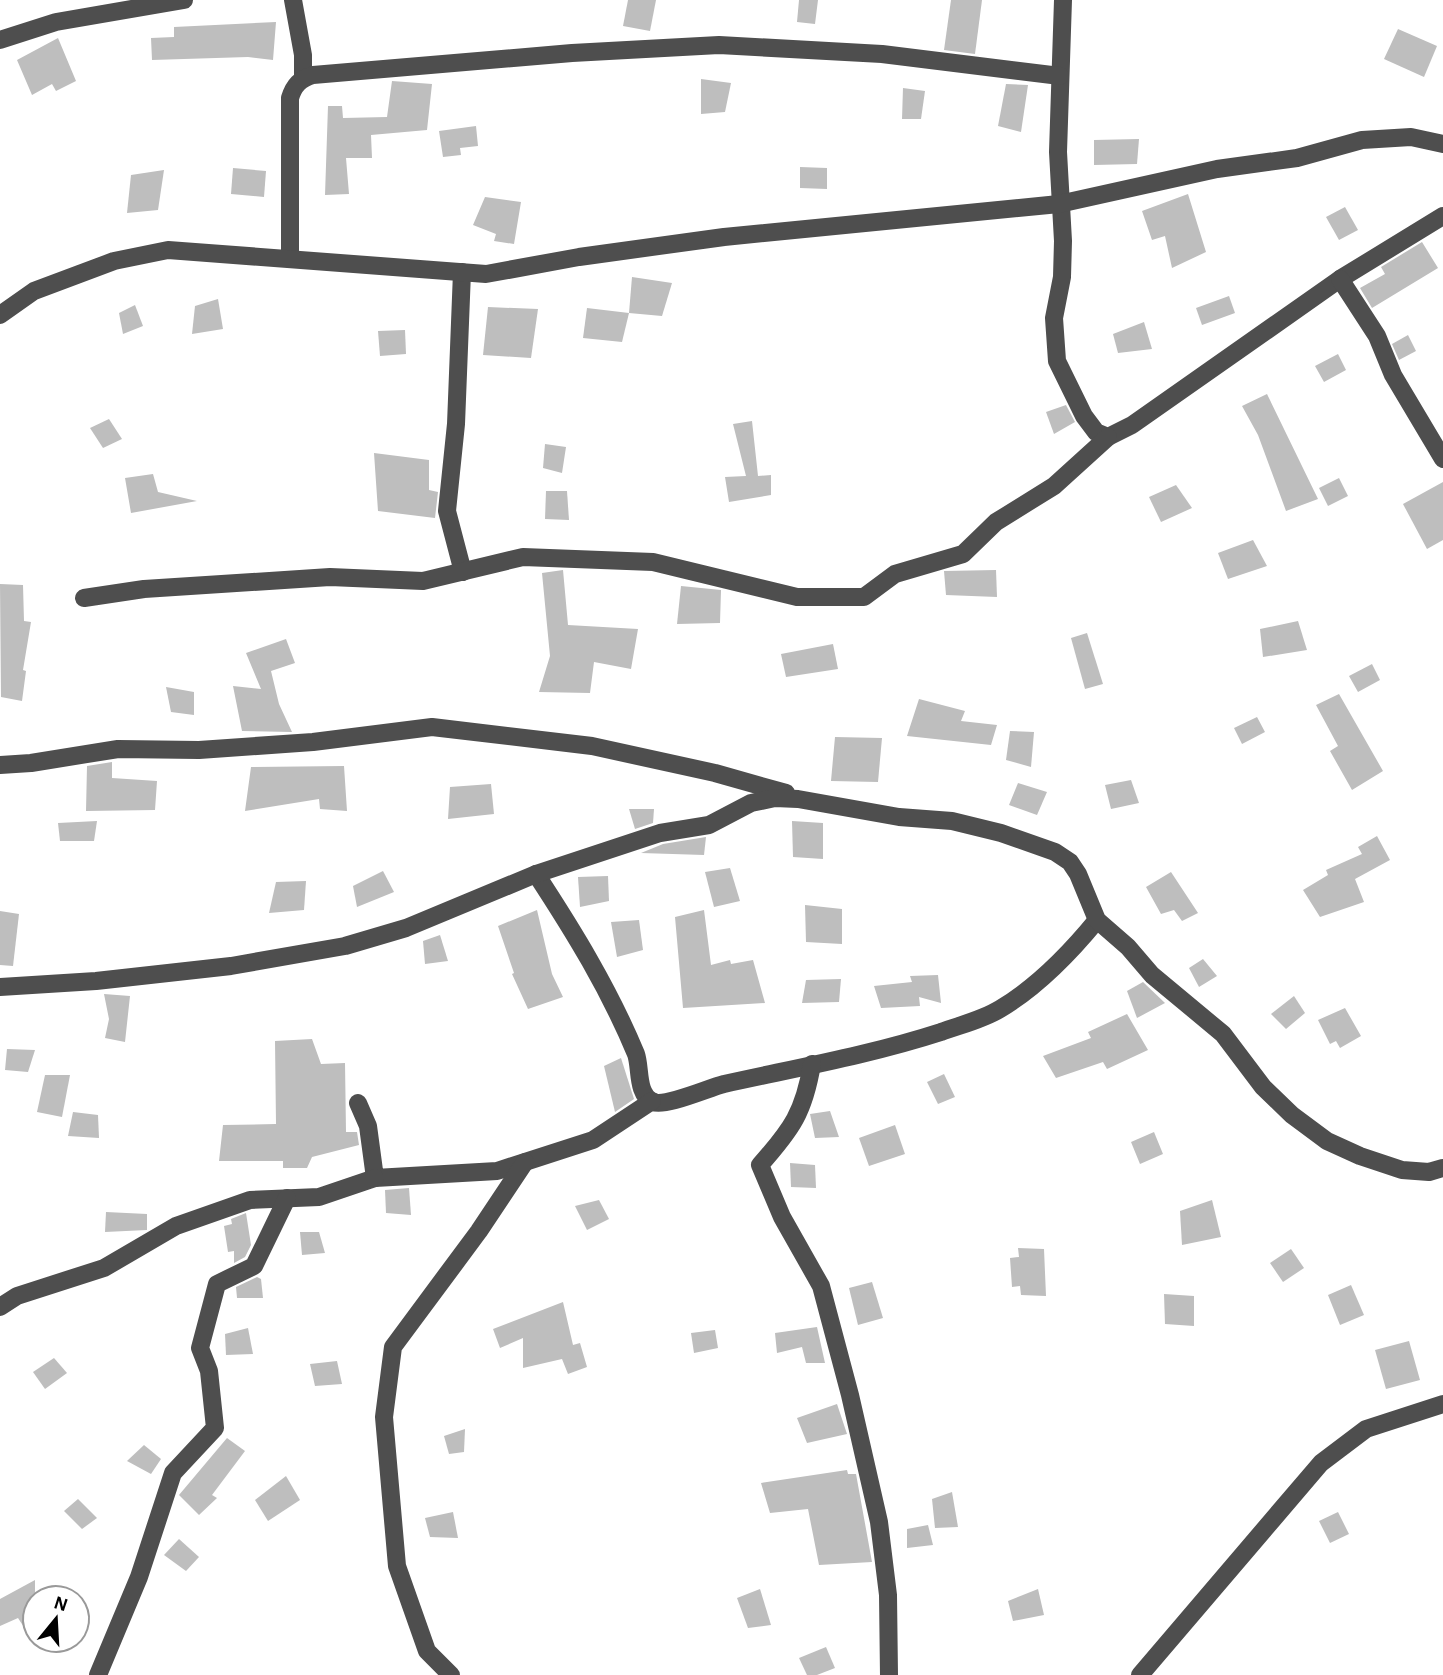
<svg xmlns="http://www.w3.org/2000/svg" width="1443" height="1675" font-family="'Alegreya Sans',sans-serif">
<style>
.building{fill:#bebebe}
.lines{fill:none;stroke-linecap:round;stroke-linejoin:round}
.minor{stroke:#4e4e4e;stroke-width:18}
</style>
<rect width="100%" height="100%" fill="#fff"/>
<!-- building -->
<g class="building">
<polygon points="628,0 656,0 650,31 623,26"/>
<polygon points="799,0 818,0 815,24 797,22"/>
<polygon points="951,0 982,0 975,54 944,50"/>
<polygon points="276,22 273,60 248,57 152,60 151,38 174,37 174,27"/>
<polygon points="1398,29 1437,46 1424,77 1384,59"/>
<polygon points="58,38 76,81 56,91 52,84 32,95 17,60"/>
<polygon points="701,79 731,83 725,112 701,114"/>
<polygon points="392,81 432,84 427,130 371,135 372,158 346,158 349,194 325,195 328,106 342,106 343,118 387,117"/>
<polygon points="1006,84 1028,85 1021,132 998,126"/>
<polygon points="903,88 925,91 921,119 902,119"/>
<polygon points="476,126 478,146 460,148 461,155 443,157 439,131"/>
<polygon points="1139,139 1137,164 1094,165 1094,140"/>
<polygon points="800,167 827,168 827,189 800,188"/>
<polygon points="233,168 266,171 264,197 231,194"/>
<polygon points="164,170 158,210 127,213 131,175"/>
<polygon points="1188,194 1206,252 1172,268 1165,236 1152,240 1142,211"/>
<polygon points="485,197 521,202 514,244 494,241 496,234 473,225"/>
<polygon points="1345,207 1358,230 1339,240 1326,217"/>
<polygon points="1422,242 1438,268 1372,308 1360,288 1385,274 1381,267"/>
<polygon points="632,277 672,283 662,316 629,313"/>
<polygon points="1229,296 1235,313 1202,325 1196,308"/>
<polygon points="218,299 223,329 192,334 195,306"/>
<polygon points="135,305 143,326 123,334 119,313"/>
<polygon points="488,307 538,309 531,358 483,355"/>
<polygon points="587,308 629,313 622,342 583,338"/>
<polygon points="1144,322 1152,349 1118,353 1113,334"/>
<polygon points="405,330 406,354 380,356 378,331"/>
<polygon points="1408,335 1416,351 1399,360 1392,344"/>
<polygon points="1338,354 1346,370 1324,382 1315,366"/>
<polygon points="1267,394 1318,499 1286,511 1258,435 1242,406"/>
<polygon points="1066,405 1075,422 1054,434 1046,412"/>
<polygon points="109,419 122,439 103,448 90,428"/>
<polygon points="752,421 758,476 771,475 771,495 729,502 725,477 746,476 733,424"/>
<polygon points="545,444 566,447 562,473 543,468"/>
<polygon points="374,453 429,460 429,490 438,492 435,518 378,511"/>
<polygon points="153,474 158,492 197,501 131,513 125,478"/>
<polygon points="1339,478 1348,496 1328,506 1319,488"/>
<polygon points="1443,482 1443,540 1427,549 1403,504"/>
<polygon points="1176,485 1192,508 1161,522 1149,497"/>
<polygon points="546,491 567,491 569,520 545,519"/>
<polygon points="1253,540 1267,566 1228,579 1218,553"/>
<polygon points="563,570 568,625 638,629 631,669 594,662 590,693 539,692 550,656 542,573"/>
<polygon points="996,570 997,597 946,595 944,571"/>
<polygon points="0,584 23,585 24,621 31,622 23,670 26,671 22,701 1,697"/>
<polygon points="681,586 721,590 720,623 677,624"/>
<polygon points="1298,621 1307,650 1263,657 1260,629"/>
<polygon points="1087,633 1103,684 1085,689 1071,638"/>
<polygon points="286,639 295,663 271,671 279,704 292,732 242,731 233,686 261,689 246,653"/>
<polygon points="833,644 838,669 786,677 781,654"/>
<polygon points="1372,664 1380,680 1358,692 1349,676"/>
<polygon points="166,687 194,692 194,715 171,712"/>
<polygon points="1339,694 1383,771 1352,790 1330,751 1338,746 1316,705"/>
<polygon points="919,699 965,711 961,721 997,725 991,745 907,736"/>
<polygon points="1257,717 1265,732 1242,744 1234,728"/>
<polygon points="1010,731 1034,732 1031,767 1006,760"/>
<polygon points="835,737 882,738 878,782 831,781"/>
<polygon points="112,762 112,778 157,781 155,810 86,811 87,766"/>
<polygon points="344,766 347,811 320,809 319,799 245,811 251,767"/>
<polygon points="1131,780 1139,803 1111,809 1105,785"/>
<polygon points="1018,783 1047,792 1037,815 1009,805"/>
<polygon points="491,784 494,814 448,819 450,787"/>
<polygon points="629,809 654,809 653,823 635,829"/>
<polygon points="97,821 94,841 60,841 58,823"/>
<polygon points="792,821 823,823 823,859 793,857"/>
<polygon points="1377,836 1390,860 1355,879 1364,902 1320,917 1303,890 1328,875 1326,870 1362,854 1358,847"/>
<polygon points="706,837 704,855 641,853 663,844"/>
<polygon points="730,868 740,901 714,907 705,872"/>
<polygon points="383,871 394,892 357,907 353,886"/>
<polygon points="1171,872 1198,913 1182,921 1174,910 1161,914 1146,887"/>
<polygon points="608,876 609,901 580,907 578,877"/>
<polygon points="306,881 304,910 269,913 276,882"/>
<polygon points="805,905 842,909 842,944 806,942"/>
<polygon points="537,910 552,974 563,997 528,1009 512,974 514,973 498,926"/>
<polygon points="704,910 711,965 730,960 731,964 753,960 765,1003 683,1008 675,917"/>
<polygon points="0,911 19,914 13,966 0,965"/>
<polygon points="639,920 643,950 617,957 611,922"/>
<polygon points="440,935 448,961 425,964 423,941"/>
<polygon points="1203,959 1217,976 1199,987 1189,968"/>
<polygon points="938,975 941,1003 919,997 920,1006 881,1008 874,986 912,982 910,976"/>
<polygon points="841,979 839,1002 802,1003 806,980"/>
<polygon points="1143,982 1165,1003 1137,1018 1127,991"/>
<polygon points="104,994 130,996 125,1042 105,1038 109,1019"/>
<polygon points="1294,996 1305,1013 1286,1029 1271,1014"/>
<polygon points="1345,1008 1361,1036 1340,1048 1336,1041 1330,1044 1318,1020"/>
<polygon points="1127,1014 1148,1050 1107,1069 1103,1062 1056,1078 1043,1056 1091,1038 1088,1032"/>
<polygon points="312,1039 321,1064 345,1063 346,1132 357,1132 359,1145 312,1157 307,1168 283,1168 283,1161 219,1161 223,1125 276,1124 275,1041"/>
<polygon points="7,1049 35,1050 28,1072 5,1070"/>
<polygon points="621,1058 634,1099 615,1112 604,1066"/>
<polygon points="944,1074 955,1097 938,1104 927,1082"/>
<polygon points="45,1075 70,1075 62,1117 37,1112"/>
<polygon points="830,1111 839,1137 815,1138 810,1114"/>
<polygon points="73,1112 98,1115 99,1138 68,1136"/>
<polygon points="895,1125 905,1154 869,1166 859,1138"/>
<polygon points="1154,1132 1163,1154 1140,1164 1131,1142"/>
<polygon points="790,1163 815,1165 816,1188 791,1187"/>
<polygon points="409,1188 411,1215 386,1213 385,1190"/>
<polygon points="599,1200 609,1219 587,1230 575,1206"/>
<polygon points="1212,1200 1221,1237 1182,1245 1180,1211"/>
<polygon points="106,1212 147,1214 147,1230 105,1232"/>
<polygon points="246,1213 251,1245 245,1257 234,1263 234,1251 228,1252 224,1226 232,1224 231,1219"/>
<polygon points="300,1232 319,1232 325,1253 302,1255"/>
<polygon points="1018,1248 1044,1249 1046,1296 1021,1295 1020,1286 1012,1287 1010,1258 1019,1257"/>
<polygon points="1291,1249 1304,1268 1283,1282 1270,1263"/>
<polygon points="257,1277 261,1279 263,1298 237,1298 236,1287"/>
<polygon points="872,1282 883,1318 858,1325 849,1288"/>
<polygon points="1351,1285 1364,1315 1340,1325 1328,1295"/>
<polygon points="1164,1294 1194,1296 1194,1326 1165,1324"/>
<polygon points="563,1302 573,1345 580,1343 587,1367 568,1374 562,1359 523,1368 523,1338 500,1348 493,1329"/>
<polygon points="817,1327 825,1363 806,1363 802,1347 777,1353 775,1333"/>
<polygon points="248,1328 253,1354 226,1355 225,1334"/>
<polygon points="715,1330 718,1348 694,1353 691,1333"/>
<polygon points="1409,1341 1420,1380 1386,1389 1375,1350"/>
<polygon points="54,1358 67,1373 45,1389 33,1372"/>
<polygon points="337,1361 342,1384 315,1386 310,1364"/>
<polygon points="837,1404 847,1434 807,1443 797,1418"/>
<polygon points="465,1429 464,1452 449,1454 444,1436"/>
<polygon points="227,1438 245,1451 212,1495 217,1498 199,1515 179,1495"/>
<polygon points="144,1445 161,1459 151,1474 127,1461"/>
<polygon points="847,1470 848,1474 856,1474 872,1562 819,1565 808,1509 770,1513 761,1483"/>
<polygon points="286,1476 300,1500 268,1521 255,1500"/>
<polygon points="952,1492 958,1527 935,1528 932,1499"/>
<polygon points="78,1499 97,1518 82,1529 64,1511"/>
<polygon points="453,1512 458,1538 430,1537 425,1518"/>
<polygon points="1338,1512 1349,1534 1330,1543 1319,1521"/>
<polygon points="928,1525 933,1545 907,1548 907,1529"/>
<polygon points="179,1539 199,1557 186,1571 164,1555"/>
<polygon points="35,1580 35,1644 18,1618 0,1626 0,1599"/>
<polygon points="760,1589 771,1625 748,1628 737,1598"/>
<polygon points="1038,1589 1044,1615 1013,1621 1008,1601"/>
<polygon points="826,1647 835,1668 817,1675 807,1675 799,1658"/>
</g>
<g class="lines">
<!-- minor -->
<g class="minor">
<polyline points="293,0 303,55 303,78"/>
<polyline points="1063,0 1058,152 1063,241 1062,277 1054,318 1057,361 1084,416 1096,432 1108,437 1132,425 1340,279 1443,216"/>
<polyline points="0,40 56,22 184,0"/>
<path d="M290,259v-161c4,-13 10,-19 23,-23l259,-22 147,-8 163,9 178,22"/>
<polyline points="462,272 456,424 447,511 463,572"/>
<polyline points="1340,279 1377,336 1393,375 1443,459"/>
<polyline points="0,315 34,291 114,261 168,250 486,274 579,257 724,237 1059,204 1217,169 1297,158 1362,140 1411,137 1443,144"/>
<polyline points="84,598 144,589 330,577 423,581 523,557 653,562 797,597 864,597 895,574 963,554 996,522 1054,486 1108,437"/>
<polyline points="0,765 31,763 118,749 199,750 313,742 432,727 592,746 715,773 786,793"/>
<path d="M536,874c38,58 73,115 100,180 5,14 0,40 17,48 13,5 55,-14 71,-18 72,-16 146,-29 217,-52 19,-7 41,-12 59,-23 37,-22 70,-56 97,-89"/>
<polyline points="0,987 96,981 231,966 345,946 406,928 536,874 660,833 709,825 751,803 775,798 798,799 899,817 952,821 1001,833 1055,852 1070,862 1078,874 1097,920 1128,947 1152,975 1223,1034 1263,1087 1292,1115 1327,1141 1360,1156 1402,1170 1429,1172 1443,1168"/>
<path d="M812,1064c-8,48 -20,65 -52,101l22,52 39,69 29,109 29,127 9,73 1,80"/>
<polyline points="358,1103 368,1126 375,1178 497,1171 593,1140 652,1101"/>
<polyline points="0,1307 17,1296 104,1268 176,1226 250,1200 319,1197 375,1178"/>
<polyline points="98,1675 139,1577 173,1473 215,1428 209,1371 200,1348 217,1284 254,1266 287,1198"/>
<polyline points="451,1675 427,1651 397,1566 384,1417 393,1347 479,1231 525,1162"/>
<polyline points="1140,1675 1321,1463 1366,1429 1443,1404"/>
</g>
</g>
<!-- north arrow -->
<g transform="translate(56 1619) rotate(18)"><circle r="33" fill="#ffffff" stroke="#999999" stroke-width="2"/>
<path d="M0-5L12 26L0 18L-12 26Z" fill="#000000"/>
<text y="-10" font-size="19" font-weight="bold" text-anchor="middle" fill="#000000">N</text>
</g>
</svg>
